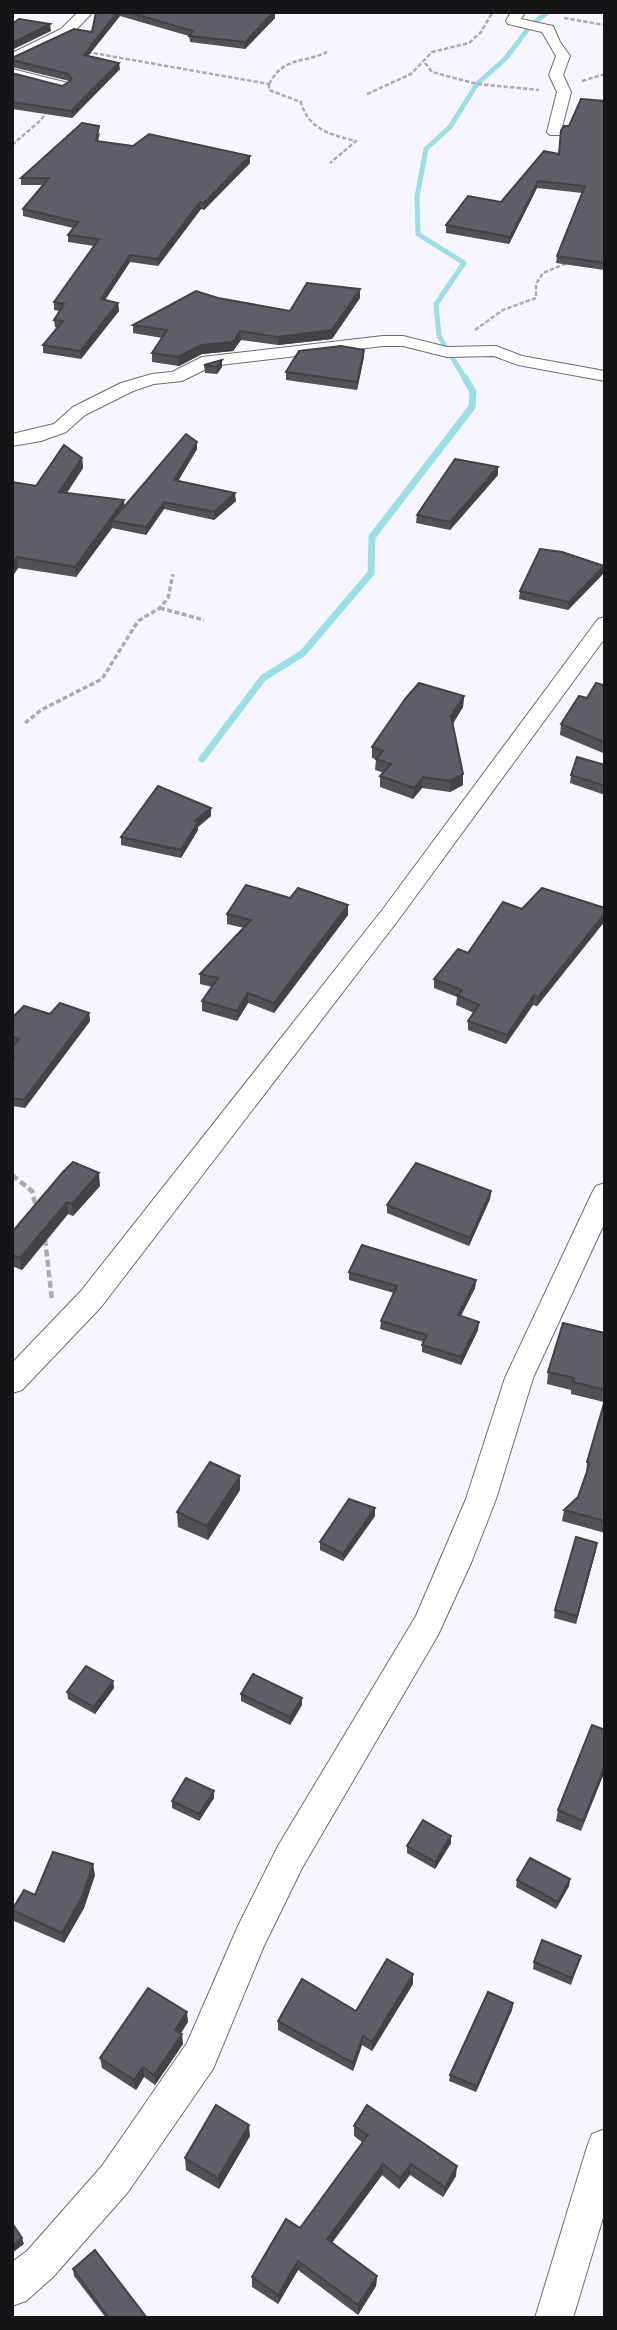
<svg xmlns="http://www.w3.org/2000/svg" width="617" height="2330" font-family="Figtree,sans-serif">
<style>
.lines{fill:none;stroke-linecap:round;stroke-linejoin:round}
.stream-far1{stroke:#9cdee5;stroke-width:5}
.stream{stroke:#9cdee5;stroke-width:7}
.minor-casing{stroke:#6e6d75;stroke-width:2}
.path-far2{stroke:#acabb1;stroke-width:2.5;stroke-dasharray:4.5 2;stroke-linecap:butt}
.path-far1{stroke:#acabb1;stroke-width:3.5;stroke-dasharray:5 2.5;stroke-linecap:butt}
.path{stroke:#acabb1;stroke-width:4.5;stroke-dasharray:7 3.5;stroke-linecap:butt}
.minor{fill:#fff;fill-rule:evenodd}
.wall{fill:#515158}
.shaded-wall{fill:#424247}
.building{fill:#5e5e66;stroke:#424247;stroke-width:2}
</style>
<rect width="100%" height="100%" fill="#f7f6fe"/>
<g class="lines">
<!-- stream-far1 -->
<polyline class="stream-far1" points="466,380 439,336 436,304 464,263 418,234 417,197 426,149 450,127 477,84 506,58 531,25 548,12"/>
<!-- stream -->
<polyline class="stream" points="202,759 263,678 303,653 371,573 372,537 472,407 473,392 465,378"/>
<!-- minor casing -->
<g class="minor-casing">
<g id="minor">
<polygon points="78,12 93,12 71,35 12,63 12,53 61,29"/>
<polygon points="511,12 525,12 521,19 553,26 560,42 570,56 563,75 571,92 560,135 550,135 547,132 557,92 549,75 556,56 542,32 508,24 506,21"/>
<polygon points="12,69 68,83 70,86 63,90 12,77"/>
<polygon points="383,336 403,336 447,347 496,346 522,356 605,371 605,381 518,365 494,356 447,357 403,346 383,346 212,366 182,381 154,384 133,391 85,415 66,432 41,441 12,446 12,434 54,424 73,407 121,383 152,374 172,372 202,357"/>
<polygon points="605,617 605,638 399,919 101,1307 22,1390 12,1393 12,1363 81,1291 383,909 598,619"/>
<polygon points="605,1183 605,1222 533,1378 496,1499 471,1563 438,1635 302,1868 263,1948 213,2069 128,2192 53,2277 26,2301 12,2306 12,2262 27,2251 102,2166 187,2043 238,1926 278,1846 416,1616 466,1499 505,1378 592,1193 596,1186"/>
<polygon points="605,2129 605,2211 573,2318 535,2318 587,2147 592,2134"/>
</g>
</g>
<!-- path-far2 -->
<g class="path-far2">
<polyline points="564,18 605,25"/>
<polyline points="87,52 269,84"/>
<polyline points="425,63 432,72 477,84 539,90"/>
<polyline points="582,81 605,74"/>
<path d="M269,84v6l32,12c7,27 30,33 55,39l-26,22"/>
<path d="M269,84c15,-28 33,-20 58,-32"/>
<polyline points="367,94 411,74 432,52 469,43 481,32 492,13"/>
<polyline points="12,145 41,120 48,109"/>
<polyline points="475,330 503,310 536,298 536,284 543,273 569,262"/>
</g>
<!-- path-far1 -->
<g class="path-far1">
<polyline points="160,608 204,620"/>
<polyline points="25,723 41,710 102,679 138,621 160,608 168,598 173,574"/>
</g>
<!-- path -->
<g class="path">
<polyline points="12,1175 32,1191 36,1207"/>
<polyline points="45,1239 52,1300"/>
</g>
<!-- minor -->
<use href="#minor" class="minor"/>
</g>
<!-- wall -->
<g class="wall">
<polygon points="96,12 275,12 275,18 245,49 190,42 189,36 120,16 88,56 120,69 72,118 12,109 12,73 62,86 69,81 12,67 12,58 92,32"/>
<polygon points="605,101 604,270 556,263 557,256 582,193 537,188 509,244 446,233 446,225 501,202 559,154 569,126"/>
<polygon points="100,133 98,142 250,163 204,210 201,209 158,266 130,262 105,300 118,303 119,311 81,359 43,353 43,345 57,328 55,327 54,320 60,311 54,310 54,302 94,246 68,242 68,235 73,228 23,216 23,209 43,185 21,185 21,178"/>
<polygon points="218,298 290,311 360,298 332,339 278,345 241,340 233,351 202,354 179,366 152,362 152,353 162,338 133,333 133,325"/>
<polygon points="364,350 364,357 357,390 286,380 286,372"/>
<polygon points="222,360 222,367 217,374 205,373 204,365"/>
<polygon points="197,442 197,449 178,481 236,501 214,520 164,509 146,535 112,528 76,577 18,568 12,577 12,482 36,486 82,458 83,468 67,493 125,506"/>
<polygon points="498,467 498,475 450,530 416,523 417,515"/>
<polygon points="604,566 603,574 568,610 519,599 520,591"/>
<polygon points="596,683 605,748 603,753 560,735 561,724 587,698"/>
<polygon points="464,696 463,707 453,723 463,785 450,792 422,788 413,799 380,787 380,776 384,773 375,770 376,759 372,758 372,747"/>
<polygon points="605,765 605,795 570,783 571,775"/>
<polygon points="211,816 198,827 198,830 181,858 121,845 121,837"/>
<polygon points="290,898 348,905 348,915 274,1013 248,1003 237,1021 202,1011 202,1001 212,987 200,984 200,974 244,928 227,924 227,914"/>
<polygon points="605,908 605,921 537,1006 533,1005 506,1044 468,1030 468,1021 474,1013 456,1005 457,997 434,988 434,979 522,909"/>
<polygon points="89,1013 90,1021 25,1108 12,1106 12,1048 14,1045 12,1045 12,1018 50,1014"/>
<polygon points="63,1172 100,1186 73,1216 68,1214 22,1270 12,1266 12,1232"/>
<polygon points="491,1191 490,1199 469,1246 387,1213 387,1205"/>
<polygon points="349,1272 476,1280 475,1288 461,1316 478,1330 461,1365 422,1352 422,1345 424,1342 380,1329 381,1321 394,1293 349,1280"/>
<polygon points="605,1333 605,1533 562,1521 564,1510 578,1497 586,1474 587,1462 604,1402 571,1394 571,1390 547,1384 548,1372"/>
<polygon points="240,1476 240,1490 208,1540 178,1527 177,1512"/>
<polygon points="375,1516 343,1561 320,1550 320,1542"/>
<polygon points="596,1550 576,1624 554,1618 555,1610"/>
<polygon points="113,1681 114,1688 95,1714 68,1699 67,1692"/>
<polygon points="241,1694 302,1705 290,1725 241,1701"/>
<polygon points="605,1730 581,1831 556,1821 558,1810"/>
<polygon points="214,1791 214,1798 199,1821 172,1808 172,1801"/>
<polygon points="451,1843 435,1869 407,1853 407,1846"/>
<polygon points="95,1875 84,1908 64,1943 14,1921 12,1910"/>
<polygon points="570,1879 569,1886 556,1909 516,1887 517,1880"/>
<polygon points="581,1956 571,1985 533,1969 534,1962"/>
<polygon points="413,1984 372,2051 362,2045 353,2071 278,2030 278,2021 356,2011"/>
<polygon points="513,2003 512,2010 476,2092 449,2081 450,2075"/>
<polygon points="188,2022 181,2033 183,2044 155,2085 144,2077 136,2090 102,2068 100,2058"/>
<polygon points="354,2126 456,2176 443,2197 410,2175 399,2189 382,2175 332,2243 377,2276 376,2286 358,2315 298,2270 278,2304 252,2287 252,2277 300,2228 363,2143 354,2136"/>
<polygon points="250,2136 219,2189 186,2170 185,2158"/>
<polygon points="73,2269 147,2318 106,2318 74,2276"/>
</g>
<!-- shaded-wall -->
<g class="shaded-wall">
<polygon points="117,12 119,12 120,16 84,61 84,55"/>
<polygon points="275,12 275,18 245,49 245,42"/>
<polygon points="50,24 51,31 12,50 12,43"/>
<polygon points="119,63 120,69 72,118 71,111"/>
<polygon points="250,156 250,163 204,210 204,203"/>
<polygon points="538,181 537,188 509,244 510,237"/>
<polygon points="200,202 201,209 158,266 157,259"/>
<polygon points="130,255 130,262 101,306 101,299"/>
<polygon points="360,289 360,298 332,339 278,345 278,337"/>
<polygon points="118,303 119,311 81,359 80,351"/>
<polygon points="240,331 241,340 233,351 202,354 179,366 178,357 201,345"/>
<polygon points="364,350 364,357 357,390 357,382"/>
<polygon points="222,360 222,367 217,374 217,367"/>
<polygon points="197,442 197,449 174,488 174,480"/>
<polygon points="82,458 83,468 60,502 59,492"/>
<polygon points="498,467 498,475 450,530 450,522"/>
<polygon points="235,493 236,501 214,520 214,512"/>
<polygon points="124,500 125,511 112,521 112,528 76,577 75,567"/>
<polygon points="164,502 164,509 146,535 146,527"/>
<polygon points="17,557 18,568 12,577 12,565"/>
<polygon points="604,566 603,574 568,610 569,602"/>
<polygon points="464,696 463,707 451,727 451,716"/>
<polygon points="463,774 463,785 450,792 450,781"/>
<polygon points="423,777 422,788 413,799 414,788"/>
<polygon points="211,808 211,816 198,827 198,830 181,858 181,850 195,821"/>
<polygon points="348,905 348,915 274,1013 274,1003"/>
<polygon points="605,913 605,921 537,1006 538,997"/>
<polygon points="248,993 248,1003 237,1021 237,1011"/>
<polygon points="534,995 533,1005 506,1044 507,1035"/>
<polygon points="89,1013 90,1021 25,1108 24,1100"/>
<polygon points="99,1173 100,1186 73,1216 72,1204"/>
<polygon points="491,1191 490,1199 469,1246 470,1238"/>
<polygon points="67,1202 68,1214 22,1270 20,1258"/>
<polygon points="476,1280 475,1288 457,1323 458,1315"/>
<polygon points="479,1322 478,1330 461,1365 461,1357"/>
<polygon points="240,1476 240,1490 208,1540 207,1526"/>
<polygon points="375,1508 375,1516 343,1561 343,1554"/>
<polygon points="597,1543 596,1550 576,1624 577,1616"/>
<polygon points="113,1681 114,1688 95,1714 94,1707"/>
<polygon points="302,1698 302,1705 290,1725 290,1717"/>
<polygon points="605,1765 605,1771 581,1831 583,1821"/>
<polygon points="214,1791 214,1798 199,1821 199,1814"/>
<polygon points="451,1836 451,1843 435,1869 435,1862"/>
<polygon points="93,1864 95,1875 84,1908 64,1943 62,1933"/>
<polygon points="570,1879 569,1886 556,1909 558,1902"/>
<polygon points="413,1974 413,1984 372,2051 372,2042"/>
<polygon points="513,2003 512,2010 476,2092 477,2086"/>
<polygon points="187,2012 188,2022 176,2040 175,2030"/>
<polygon points="182,2034 183,2044 155,2085 154,2075"/>
<polygon points="363,2036 362,2045 353,2071 353,2063"/>
<polygon points="143,2067 144,2077 136,2090 134,2080"/>
<polygon points="249,2125 250,2136 219,2189 218,2178"/>
<polygon points="383,2164 382,2175 327,2249 327,2239"/>
<polygon points="411,2164 410,2175 399,2189 400,2178"/>
<polygon points="457,2166 456,2176 443,2197 445,2187"/>
<polygon points="22,2238 24,2244 12,2253 12,2246"/>
<polygon points="298,2261 298,2270 278,2304 278,2295"/>
<polygon points="377,2276 376,2286 358,2315 358,2305"/>
</g>
<!-- building -->
<g class="building">
<polygon points="96,12 117,12 84,55 119,63 71,111 12,102 12,73 62,86 72,80 68,74 12,60 12,58 74,29 92,32"/>
<polygon points="128,12 274,12 245,42 189,36 193,31"/>
<polygon points="19,19 50,24 12,43 12,24"/>
<polygon points="581,99 605,101 605,263 557,256 585,186 538,181 510,237 446,225 468,196 501,202 544,151 559,154 561,130 564,126 569,126"/>
<polygon points="82,123 99,126 96,141 133,146 149,134 250,156 204,203 200,202 157,259 130,255 101,299 118,303 80,351 43,345 63,321 54,320 64,304 54,302 99,239 68,235 78,222 23,209 49,178 21,178"/>
<polygon points="307,283 360,289 332,330 278,337 240,331 233,342 201,345 178,357 152,353 167,330 133,325 196,291 218,298 290,311"/>
<polygon points="341,346 364,350 357,382 286,372 299,351"/>
<polygon points="222,360 217,367 204,365"/>
<polygon points="186,434 197,442 174,480 235,493 214,512 164,502 146,527 112,521"/>
<polygon points="64,445 82,458 59,492 124,500 75,567 17,557 12,565 12,482 36,486"/>
<polygon points="455,459 498,467 450,522 417,515"/>
<polygon points="540,549 562,552 604,566 569,602 520,591"/>
<polygon points="419,683 464,696 451,716 463,774 450,781 423,777 414,788 380,776 391,764 376,759 383,751 372,747 405,699"/>
<polygon points="596,683 603,685 605,683 604,742 561,724 579,696 587,698"/>
<polygon points="577,757 605,765 605,786 571,775"/>
<polygon points="158,786 211,808 195,821 198,822 181,850 121,837"/>
<polygon points="246,885 290,898 298,888 348,905 274,1003 248,993 237,1011 202,1001 218,978 200,974 251,920 227,914"/>
<polygon points="542,888 605,908 605,913 538,997 534,995 507,1035 468,1021 479,1005 457,995 462,990 434,979 458,949 468,953 503,902 522,909"/>
<polygon points="60,1003 89,1013 24,1100 12,1098 12,1061 14,1058 12,1058 12,1048 19,1039 12,1037 12,1018 24,1006 50,1014"/>
<polygon points="73,1162 99,1173 72,1204 67,1202 20,1258 12,1255 12,1232 63,1172"/>
<polygon points="416,1163 491,1191 470,1238 387,1205"/>
<polygon points="362,1245 476,1280 458,1315 479,1322 461,1357 422,1345 427,1335 381,1321 397,1286 349,1272"/>
<polygon points="563,1323 605,1333 605,1390 573,1382 574,1378 548,1372"/>
<polygon points="605,1400 605,1521 564,1510 578,1497 590,1463 587,1462"/>
<polygon points="210,1462 240,1476 207,1526 177,1512"/>
<polygon points="349,1499 375,1508 343,1554 320,1542"/>
<polygon points="576,1537 597,1543 577,1616 555,1610"/>
<polygon points="86,1666 113,1681 94,1707 67,1692"/>
<polygon points="253,1674 302,1698 290,1717 241,1694"/>
<polygon points="592,1725 605,1730 605,1765 583,1821 558,1810"/>
<polygon points="186,1778 214,1791 199,1814 172,1801"/>
<polygon points="423,1820 451,1836 435,1862 407,1846"/>
<polygon points="53,1852 93,1864 82,1897 62,1933 12,1910 24,1890 35,1895"/>
<polygon points="530,1858 570,1879 558,1902 517,1880"/>
<polygon points="542,1940 581,1956 572,1978 534,1962"/>
<polygon points="387,1959 413,1974 372,2042 363,2036 353,2063 278,2021 302,1979 356,2011"/>
<polygon points="148,1988 187,2012 175,2030 182,2034 154,2075 143,2067 134,2080 100,2058"/>
<polygon points="488,1992 513,2003 477,2086 450,2075"/>
<polygon points="216,2105 249,2125 218,2178 185,2158"/>
<polygon points="367,2105 457,2166 445,2187 411,2164 400,2178 383,2164 327,2239 377,2276 358,2305 298,2261 278,2295 252,2277 286,2219 300,2228 368,2135 354,2126"/>
<polygon points="12,2223 22,2238 12,2246"/>
<polygon points="95,2250 147,2318 109,2318 73,2269"/>
</g>
<!-- border -->
<rect width="617" height="2330" fill="none" stroke="#151417" stroke-width="28"/>
</svg>
